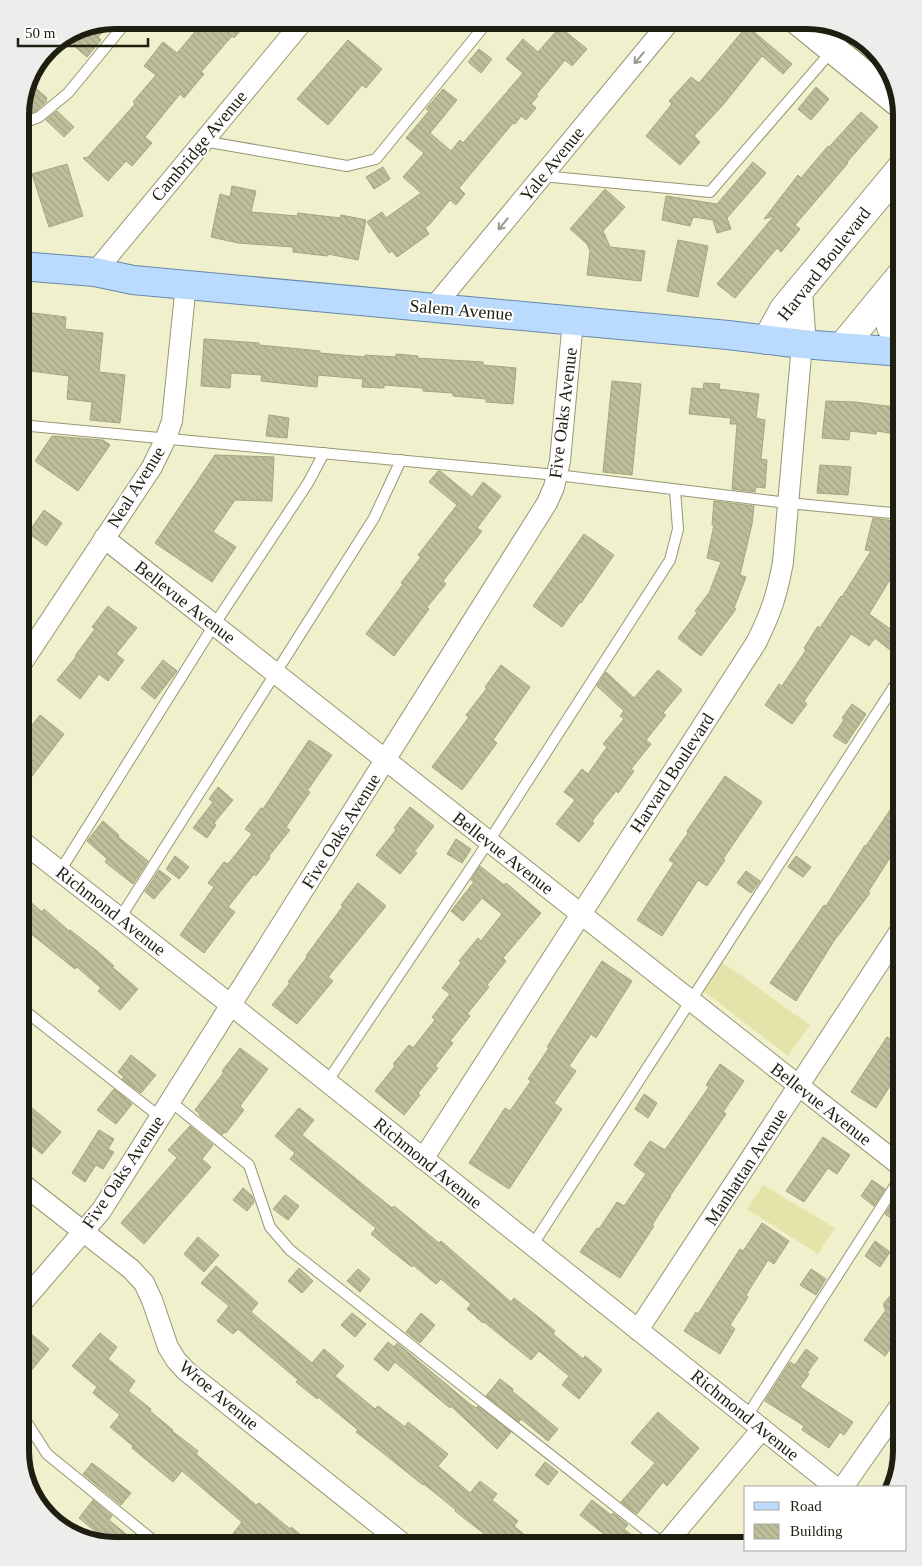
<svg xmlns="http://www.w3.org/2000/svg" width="922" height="1566" font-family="Georgia,serif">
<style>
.garden{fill:#e4e4aa}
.building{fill:url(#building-back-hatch);stroke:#a5a582}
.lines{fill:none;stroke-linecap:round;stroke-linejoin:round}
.lane-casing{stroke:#979775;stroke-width:12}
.street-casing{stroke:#979775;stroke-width:22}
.secondary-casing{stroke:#979775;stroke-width:30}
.primary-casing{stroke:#6689aa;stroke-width:30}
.lane{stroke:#fff;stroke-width:10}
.street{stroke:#fff;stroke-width:20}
.secondary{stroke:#fff;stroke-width:28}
.primary{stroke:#bbdbfe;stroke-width:28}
.oneway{stroke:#9a9a94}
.labels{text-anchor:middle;stroke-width:4;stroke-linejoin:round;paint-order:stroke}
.street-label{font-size:18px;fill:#1e1e11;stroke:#fff}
.rim{fill:none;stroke:#1e1e11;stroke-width:6}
</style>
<defs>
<pattern id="building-back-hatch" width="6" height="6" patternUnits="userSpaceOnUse" patternTransform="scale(1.25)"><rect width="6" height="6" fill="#bebe9b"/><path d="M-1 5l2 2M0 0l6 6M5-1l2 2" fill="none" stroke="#a3a384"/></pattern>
</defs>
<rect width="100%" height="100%" fill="#f0f0cc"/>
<!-- garden -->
<g class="garden">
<polygon points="722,962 810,1025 788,1056 702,990"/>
<polygon points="763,1185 835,1228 818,1254 747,1209"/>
</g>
<!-- building -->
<g class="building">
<polygon points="205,20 250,20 234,38 232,36 201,72 204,74 184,98 180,94 145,137 152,143 132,166 126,161 108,181 83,158 88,157 135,104 133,102 156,75 144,66 163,42 177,53"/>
<polygon points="112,21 98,37 101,40 87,57 73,45 89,25"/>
<polygon points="747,26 792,64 783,74 762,56 723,105 694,136 700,142 680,165 646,136 672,104 669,101 691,77 699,83"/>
<polygon points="560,27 587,49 572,66 565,60 536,95 538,96 531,104 536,108 526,120 521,116 515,124 513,123 459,188 465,194 456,205 450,200 430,224 425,228 429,234 397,257 392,251 389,253 367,222 382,212 386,218 421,193 403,177 424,153 406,138 429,111 426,109 443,89 457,100 430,133 451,151 460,140 463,143 523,73 506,59 523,39 538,52"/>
<polygon points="348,40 382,69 366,88 362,85 328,125 297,99"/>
<polygon points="479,49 492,59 481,73 468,62"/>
<polygon points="31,84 47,98 46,100 47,101 36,111 31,113 22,105"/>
<polygon points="816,87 829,99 811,120 798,109"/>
<polygon points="57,111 74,127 64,137 46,120"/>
<polygon points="861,112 878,127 847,162 848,163 795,225 800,229 781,252 777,248 735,298 717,284 774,216 764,219 798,175 801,178 828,146 829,147"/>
<polygon points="753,162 766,173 727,218 731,229 717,233 713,220 693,217 690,226 662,220 666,196 717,204"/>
<polygon points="67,164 83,216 49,227 32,174"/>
<polygon points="383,167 390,179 374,189 366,177"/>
<polygon points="232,186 256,191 251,212 297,216 298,213 340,218 341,215 366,220 358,260 328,254 328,256 293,252 293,247 238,243 211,237 220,194 230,197"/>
<polygon points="605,189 625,207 603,231 610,247 645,251 641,281 587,275 590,251 587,244 570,229"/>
<polygon points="678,240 708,246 698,297 667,291"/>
<polygon points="25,312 66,317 65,329 103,333 99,372 125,375 120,423 90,420 92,402 67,399 69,376 24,370 27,343 22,343"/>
<polygon points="204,339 259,343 259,345 320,351 320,353 365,357 365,355 396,357 396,354 418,356 417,358 483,362 483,365 516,368 513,404 486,402 486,399 453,396 453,393 423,391 423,388 384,385 384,388 362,387 363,379 318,375 317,387 261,381 262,375 231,373 230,388 201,386"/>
<polygon points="612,381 641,384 632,475 603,472"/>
<polygon points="704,383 720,384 719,389 759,394 756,418 765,420 761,459 767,460 765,488 756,487 755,492 732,489 737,424 730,424 731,418 689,414 692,388 703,389"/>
<polygon points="826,401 855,402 902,408 902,435 877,431 876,434 850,431 849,440 822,438"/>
<polygon points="269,415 289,418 287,438 266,436"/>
<polygon points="52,436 103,440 110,445 78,491 35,461"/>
<polygon points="215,455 274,457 272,501 235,500 213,532 236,547 212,582 155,543"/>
<polygon points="820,465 851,467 848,495 817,493"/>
<polygon points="438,471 440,471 472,497 483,482 501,496 477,528 482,531 443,581 446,584 427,607 429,609 394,656 366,634 403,584 401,583 421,557 418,555 457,505 429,482"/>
<polygon points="714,501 754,506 752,524 740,575 746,577 734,608 736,609 701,656 678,638 697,613 695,611 709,593 721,562 707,558 714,525 712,525"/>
<polygon points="44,510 62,523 46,546 28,533"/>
<polygon points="873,518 902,522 902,560 869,614 902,637 902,644 895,654 875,638 869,646 851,634 804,701 807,704 792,724 765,705 779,684 782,686 806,650 804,648 818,626 820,628 841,596 842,597 871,551 865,550"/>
<polygon points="584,534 614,555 581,603 580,602 562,627 533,606"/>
<polygon points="108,606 137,628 116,654 124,660 108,681 99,674 80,699 57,680 76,657 75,656 95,629 92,627"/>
<polygon points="163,660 177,671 155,699 141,688"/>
<polygon points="501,665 530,687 493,740 497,743 462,790 432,767 469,717 466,715 487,688 485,687"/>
<polygon points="658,670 682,690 663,713 666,715 646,740 651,744 631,769 634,771 618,793 616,791 592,821 594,823 579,842 556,824 575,800 564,792 582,769 588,774 607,747 603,744 624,719 620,716 624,711 597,686 606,672 634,698"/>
<polygon points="852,704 866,714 846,744 833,736 844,720 842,718"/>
<polygon points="40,715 64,734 20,792 20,740"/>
<polygon points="309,740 332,755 307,791 310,792 286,827 290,830 269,856 270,858 256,876 254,874 228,907 235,912 204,953 180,935 214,887 208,883 224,862 228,864 252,834 245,829 261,808 263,809"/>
<polygon points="725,776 762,802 723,859 725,860 707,886 698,880 662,936 637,920 674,863 669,860 688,833 687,831"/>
<polygon points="218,787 233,800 214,823 216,825 207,838 193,828 213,802 209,799"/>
<polygon points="902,792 902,839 868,892 870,893 834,941 796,1001 770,983 824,905 826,906 865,845 866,846"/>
<polygon points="410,807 434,826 414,852 417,853 400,874 376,855 396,830 394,828"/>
<polygon points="103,821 119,835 118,837 148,861 133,884 105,862 107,859 87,841"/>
<polygon points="456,839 471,849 462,863 447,854"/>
<polygon points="175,856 189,867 179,879 166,869"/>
<polygon points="796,856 811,867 803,877 788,867"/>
<polygon points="480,866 504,885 506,883 541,913 503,958 506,961 487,985 489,987 467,1014 470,1016 450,1041 453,1043 435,1066 438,1068 418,1093 420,1095 404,1115 375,1091 395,1066 393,1064 409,1045 413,1048 435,1020 432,1017 450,994 442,988 461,963 459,961 478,938 481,941 502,914 482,898 463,921 451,911 474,882 471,880"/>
<polygon points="159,870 171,879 154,899 145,892"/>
<polygon points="746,871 760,881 751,893 737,883"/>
<polygon points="358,883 386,906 328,977 333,981 297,1024 272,1005 290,983 288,982 307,957 306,956 343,906 341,905"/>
<polygon points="20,893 42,912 44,909 69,931 70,930 97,951 114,966 112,967 138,989 120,1010 98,991 101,988 77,967 75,969 20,925"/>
<polygon points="602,961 632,981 596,1038 591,1034 569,1066 576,1071 554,1103 562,1109 509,1189 469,1163 505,1108 510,1111 531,1081 528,1079 549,1048 547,1047"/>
<polygon points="902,1020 902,1067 876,1108 851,1092 887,1037 890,1039"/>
<polygon points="240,1048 268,1069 240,1106 244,1110 226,1133 224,1132 222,1135 199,1115 200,1114 195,1110 224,1072 222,1071"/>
<polygon points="131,1055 156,1075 141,1093 122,1079 124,1077 118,1072"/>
<polygon points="720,1064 744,1081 723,1112 726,1114 670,1196 671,1196 652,1225 654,1226 620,1278 580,1252 597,1228 599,1229 617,1202 624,1206 646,1174 634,1165 650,1141 665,1150 709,1087 706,1085"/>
<polygon points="114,1089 132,1104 116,1124 97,1110"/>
<polygon points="644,1094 657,1103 648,1118 635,1109"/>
<polygon points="20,1098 61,1132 42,1154 20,1136"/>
<polygon points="299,1108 314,1120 302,1135 392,1208 394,1206 439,1243 441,1241 511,1302 514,1298 537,1316 555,1331 553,1334 583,1359 585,1356 602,1370 579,1399 562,1385 569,1376 539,1351 531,1360 484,1322 483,1323 467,1309 471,1304 441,1279 436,1284 413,1265 412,1267 389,1249 371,1234 376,1228 290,1159 295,1153 275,1136"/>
<polygon points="190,1126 213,1145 202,1159 211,1167 144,1244 121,1223 177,1158 168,1150"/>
<polygon points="99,1130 114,1139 108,1149 114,1152 103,1169 96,1165 85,1182 72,1173"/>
<polygon points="823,1137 850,1155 837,1174 828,1168 804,1202 786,1191"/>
<polygon points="872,1180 885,1189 874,1206 861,1196"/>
<polygon points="243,1188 252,1196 254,1202 247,1211 233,1200"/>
<polygon points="285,1195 299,1206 288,1220 273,1209"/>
<polygon points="896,1197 902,1201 902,1226 885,1214"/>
<polygon points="762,1223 789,1241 774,1264 768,1260 746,1295 748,1297 730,1325 735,1329 720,1354 684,1331 696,1312 698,1314 740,1249 743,1251"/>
<polygon points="198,1237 219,1255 204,1272 184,1254"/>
<polygon points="875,1241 890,1252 880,1267 865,1256"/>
<polygon points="216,1266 258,1303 251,1312 312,1363 324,1349 344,1366 335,1376 375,1409 378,1406 405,1427 408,1422 448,1454 438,1466 470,1493 480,1481 497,1494 492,1500 518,1521 514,1526 538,1546 500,1546 455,1511 456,1510 424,1484 423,1485 378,1449 356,1432 358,1430 318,1397 317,1399 296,1382 298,1380 238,1329 233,1334 217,1321 229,1306 201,1283"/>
<polygon points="299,1268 313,1281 302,1293 288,1281"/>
<polygon points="358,1269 370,1279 360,1292 347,1281"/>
<polygon points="811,1269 826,1279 816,1295 800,1285"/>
<polygon points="902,1282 902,1333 885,1356 864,1340 886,1310 884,1308 884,1303"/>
<polygon points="352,1313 366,1324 355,1337 341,1325"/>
<polygon points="421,1313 435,1325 420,1343 406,1332"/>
<polygon points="29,1332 49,1349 20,1384 20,1344"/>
<polygon points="100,1333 117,1347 108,1359 135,1381 128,1391 151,1409 150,1411 173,1430 172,1431 198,1451 196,1454 256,1505 259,1503 290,1529 291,1527 315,1546 245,1546 232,1535 242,1522 182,1471 173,1482 132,1448 133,1446 110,1427 120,1415 93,1393 97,1387 72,1366"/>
<polygon points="388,1342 394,1347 397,1343 470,1404 476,1408 478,1406 511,1432 497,1449 451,1406 450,1408 395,1362 388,1371 374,1359"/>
<polygon points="806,1349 818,1358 807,1373 809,1374 800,1387 853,1422 844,1435 840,1432 829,1448 802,1430 804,1426 765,1401 790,1362 795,1365"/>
<polygon points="500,1379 513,1389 512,1391 558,1429 548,1441 521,1419 519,1422 486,1396"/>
<polygon points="658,1412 699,1448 667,1486 663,1482 637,1514 621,1502 655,1463 631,1443"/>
<polygon points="545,1462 558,1472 548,1485 535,1475"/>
<polygon points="92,1463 131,1493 121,1505 83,1474"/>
<polygon points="93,1500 112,1516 109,1520 131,1538 125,1546 113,1546 79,1518"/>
<polygon points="592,1500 611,1515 613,1513 628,1525 624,1529 635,1538 629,1546 619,1546 580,1515"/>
</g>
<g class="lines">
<!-- lane casing -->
<g class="lane-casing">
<g id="lane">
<polyline points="20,124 39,117 68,93 128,20"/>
<polyline points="203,141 347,166 376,159 489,20"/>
<polyline points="542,176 710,192 848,32"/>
<polyline points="20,425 557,475 788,503 902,514"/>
<polyline points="60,871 214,625 308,483 324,453"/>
<polyline points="120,918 374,518 401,460"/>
<polyline points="20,1007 160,1117"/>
<polyline points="327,1082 489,841 670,560 678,529 675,490"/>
<polyline points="170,1101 249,1165 270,1227 290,1250 665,1545"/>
<polyline points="532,1246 902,674"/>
<polyline points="20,1412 47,1454 160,1546"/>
<polyline points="747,1416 902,1175"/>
</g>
</g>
<!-- street casing -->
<g class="street-casing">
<g id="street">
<polyline points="95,272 304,20"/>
<polyline points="433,308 671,20"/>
<polyline points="104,538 902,1167"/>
<polyline points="20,666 152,467 166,438 172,421 186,284"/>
<polyline points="20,840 231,1005 835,1487"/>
<path d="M423,1159l333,-516c15,-30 21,-48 27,-81l19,-218"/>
<polyline points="20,1182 131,1269 144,1283 152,1300 168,1347 176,1360 186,1371 406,1546"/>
<polyline points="20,1305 101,1211 547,503 554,487 560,461 573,320"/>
<polyline points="638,1330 902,928"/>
<polyline points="843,1487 902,1403"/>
<polyline points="664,1546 762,1429"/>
</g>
</g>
<!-- secondary casing -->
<g class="secondary-casing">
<g id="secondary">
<polyline points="797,20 899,103"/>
<polyline points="798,292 802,344"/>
<polyline points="887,293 891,327 902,342"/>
<polyline points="767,340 784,309 902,167"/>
<polyline points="842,347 902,274"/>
</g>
</g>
<!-- primary casing -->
<g class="primary-casing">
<polyline id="primary" points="20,266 95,272 133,280 728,335 802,344 902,352"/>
</g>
<!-- lane -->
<use href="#lane" class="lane"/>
<!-- street -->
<use href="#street" class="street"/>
<!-- secondary -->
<use href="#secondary" class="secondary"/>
<!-- primary -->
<use href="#primary" class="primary"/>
</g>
<!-- one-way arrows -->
<defs><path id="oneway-shaft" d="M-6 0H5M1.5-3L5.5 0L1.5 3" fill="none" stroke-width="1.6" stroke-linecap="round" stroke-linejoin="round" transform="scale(1.25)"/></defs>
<g class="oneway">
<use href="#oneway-shaft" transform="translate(639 58) rotate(130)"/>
<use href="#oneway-shaft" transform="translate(503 224) rotate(130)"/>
</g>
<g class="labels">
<!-- street labels -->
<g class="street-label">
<text transform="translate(199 146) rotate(-50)" y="6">Cambridge Avenue</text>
<text transform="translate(552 164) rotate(-51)" y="6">Yale Avenue</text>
<text transform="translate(824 264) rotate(-52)" y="6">Harvard Boulevard</text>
<text transform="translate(461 310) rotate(5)" y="6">Salem Avenue</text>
<text transform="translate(563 413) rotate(-83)" y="6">Five Oaks Avenue</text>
<text transform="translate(136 487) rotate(-58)" y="6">Neal Avenue</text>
<text transform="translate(185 602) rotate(38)" y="6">Bellevue Avenue</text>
<text transform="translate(672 773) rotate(-57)" y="6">Harvard Boulevard</text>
<text transform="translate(341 831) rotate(-58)" y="6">Five Oaks Avenue</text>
<text transform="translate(503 853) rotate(38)" y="6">Bellevue Avenue</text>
<text transform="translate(111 911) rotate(38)" y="6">Richmond Avenue</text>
<text transform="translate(821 1104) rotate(38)" y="6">Bellevue Avenue</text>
<text transform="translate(428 1163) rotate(39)" y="6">Richmond Avenue</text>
<text transform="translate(746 1167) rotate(-57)" y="6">Manhattan Avenue</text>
<text transform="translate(123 1172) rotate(-56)" y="6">Five Oaks Avenue</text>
<text transform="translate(219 1395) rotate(40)" y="6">Wroe Avenue</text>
<text transform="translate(745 1415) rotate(39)" y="6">Richmond Avenue</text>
</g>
</g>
<!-- crop -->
<path d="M0 0H922V1566H0ZM115 29H807A86 86 0 0 1 893 115V1451A86 86 0 0 1 807 1537H115A86 86 0 0 1 29 1451V115A86 86 0 0 1 115 29Z" fill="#ededec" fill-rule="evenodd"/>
<path class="rim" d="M115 29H807A86 86 0 0 1 893 115V1451A86 86 0 0 1 807 1537H115A86 86 0 0 1 29 1451V115A86 86 0 0 1 115 29Z"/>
<!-- legend -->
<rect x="744" y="1486" width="162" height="65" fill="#ffffff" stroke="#a5a5a0"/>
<rect x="754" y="1502" width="25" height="8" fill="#bbdbfe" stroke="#a5a5a0"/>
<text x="790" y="1511" font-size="15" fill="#1e1e11">Road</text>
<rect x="754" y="1524" width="25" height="15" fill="url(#building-back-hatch)" stroke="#a5a5a0"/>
<text x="790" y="1536" font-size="15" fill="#1e1e11">Building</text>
<!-- scale -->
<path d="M18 38v8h130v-8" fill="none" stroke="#1e1e11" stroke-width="2.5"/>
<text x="25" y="38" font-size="15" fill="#1e1e11" stroke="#ffffff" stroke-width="4" paint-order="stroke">50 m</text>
</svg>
